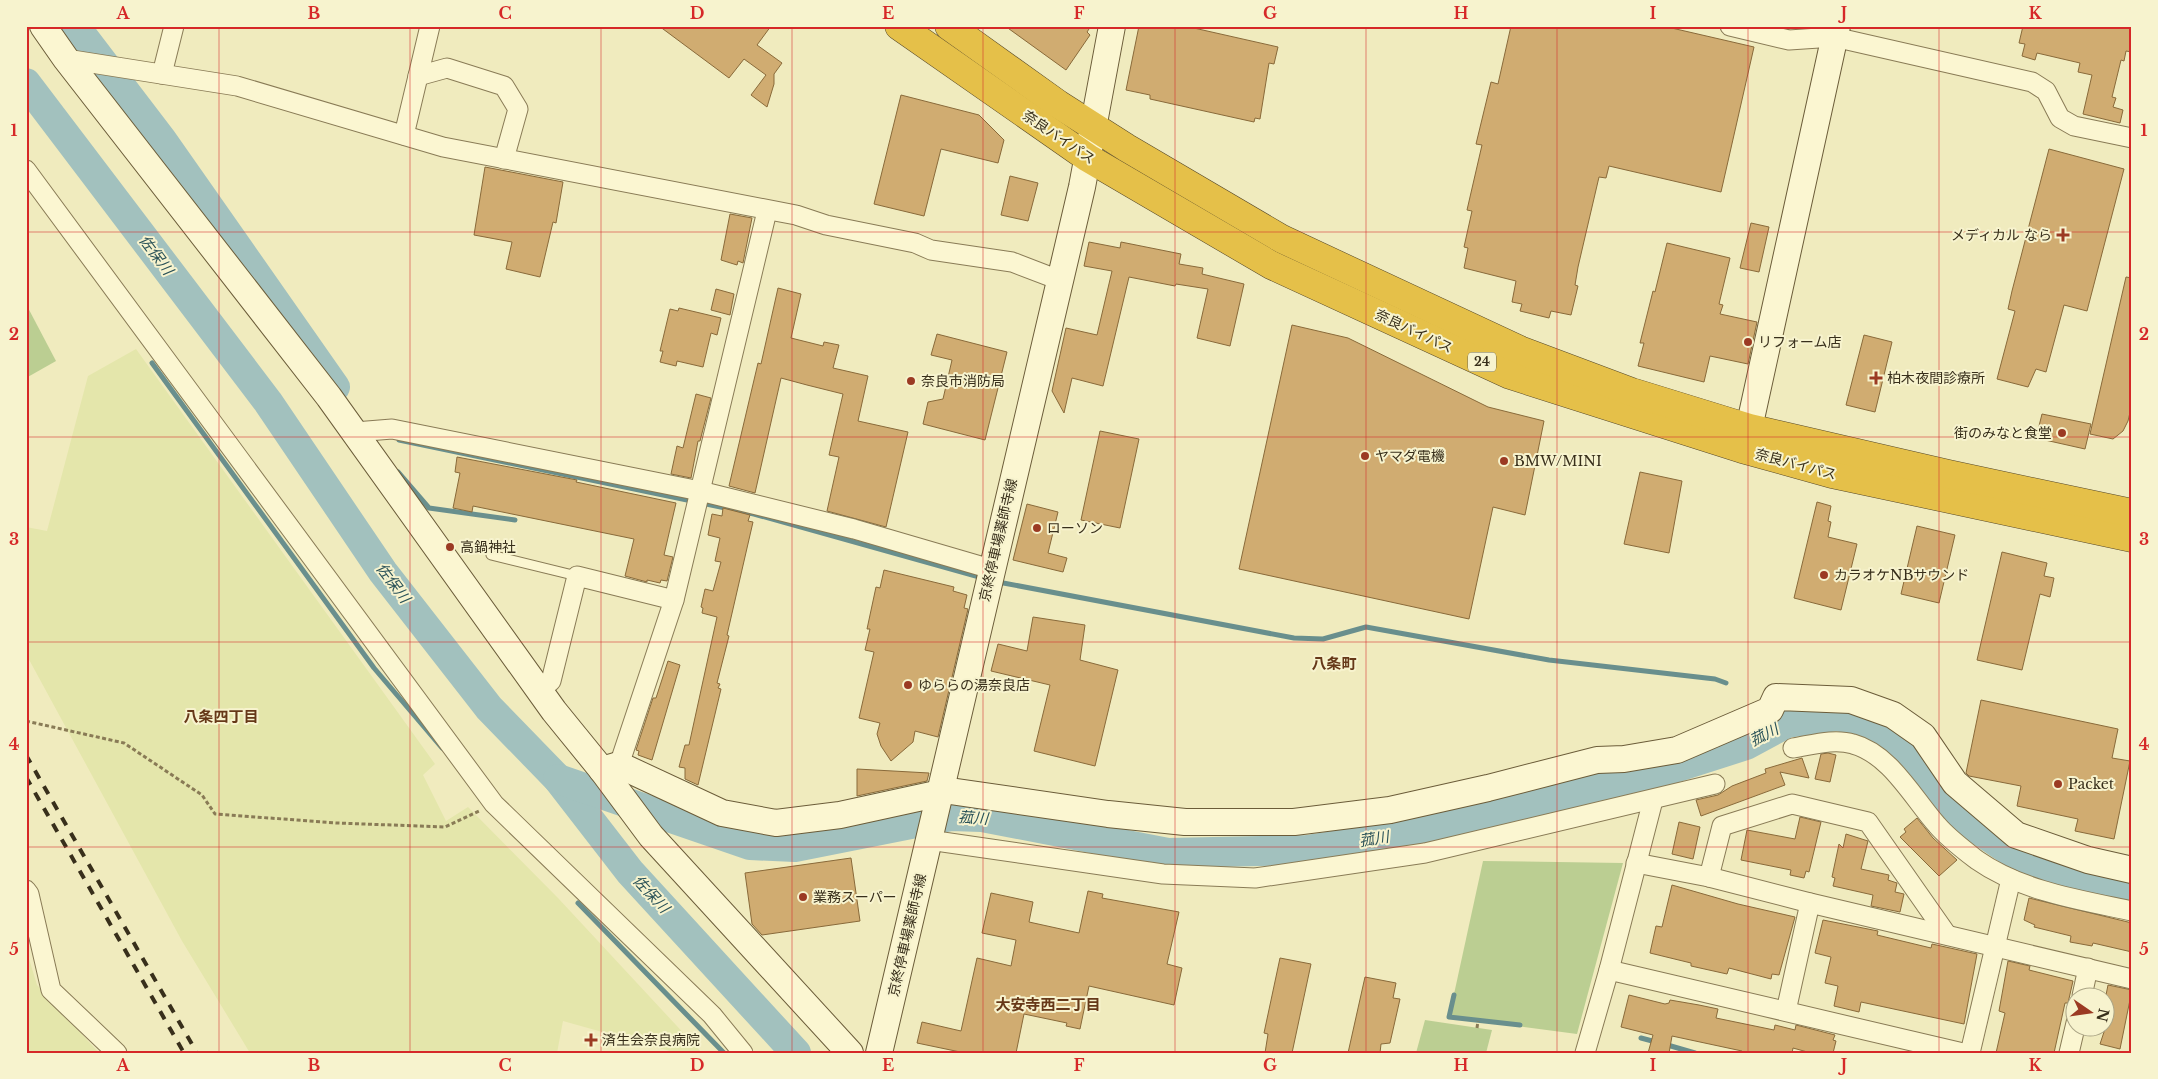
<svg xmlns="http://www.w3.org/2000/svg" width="2158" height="1079" font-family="'Libre Baskerville','Noto Sans JP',serif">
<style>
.farmland{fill:#e4e6ab}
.green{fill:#bbce92}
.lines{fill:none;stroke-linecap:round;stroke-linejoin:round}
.stream{stroke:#698f8d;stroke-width:5}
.river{stroke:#a2c1be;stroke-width:30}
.building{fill:#d0ac71;stroke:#896a3a}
.lane-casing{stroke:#897b56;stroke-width:11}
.street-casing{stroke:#897b56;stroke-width:21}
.secondary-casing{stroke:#6b5c39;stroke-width:28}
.highway-casing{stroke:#56482b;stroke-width:29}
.path{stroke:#897b56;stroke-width:3;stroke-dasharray:4 2.5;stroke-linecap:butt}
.lane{stroke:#fbf6d1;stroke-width:9}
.street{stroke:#fbf6d1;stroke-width:19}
.secondary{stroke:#fbf6d1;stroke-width:26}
.highway{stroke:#e5c049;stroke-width:28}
.rail{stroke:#382f1b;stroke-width:4;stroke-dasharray:9 9;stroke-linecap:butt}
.grid{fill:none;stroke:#d62828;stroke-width:1;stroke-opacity:0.55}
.poi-dot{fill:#9b3a23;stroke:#f7f3ce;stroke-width:2}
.labels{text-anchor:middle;stroke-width:4;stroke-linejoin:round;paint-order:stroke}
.shield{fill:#f7f3ce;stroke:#716a51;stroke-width:1}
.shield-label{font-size:12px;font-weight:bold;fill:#382f1b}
.street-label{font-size:14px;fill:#382f1b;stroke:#f7f3ce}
.poi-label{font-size:14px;fill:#382f1b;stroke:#f7f3ce;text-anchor:start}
.water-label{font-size:15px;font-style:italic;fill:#2a5258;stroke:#f7f3ce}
.neighbourhood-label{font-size:15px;font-weight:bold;fill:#663818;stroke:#f7f3ce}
.neatline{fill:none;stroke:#d62828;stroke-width:2}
.grid-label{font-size:16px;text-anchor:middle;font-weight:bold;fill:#d62828}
</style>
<rect width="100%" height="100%" fill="#f0ebbe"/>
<!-- farmland -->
<g class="farmland">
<polygon points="136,349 435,764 423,775 446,821 468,807 558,898 702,1053 677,1053 563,1021 557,1053 250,1053 182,941 26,654 26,527 47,531 88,376"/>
<polygon points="26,949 37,985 99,1053 26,1053"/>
</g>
<!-- green -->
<g class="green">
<polygon points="26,304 56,361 26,378"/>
<polygon points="1483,861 1623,863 1577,1034 1449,1017"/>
<polygon points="1425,1020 1492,1030 1486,1053 1416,1053"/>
</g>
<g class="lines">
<!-- stream -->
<g class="stream">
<polyline points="152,363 374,668 442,748"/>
<polyline points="399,440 754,514 983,578"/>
<polyline points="398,472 429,508 515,520"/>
<polyline points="998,582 1294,638 1323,639 1366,627 1549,660 1715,679 1726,683"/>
<polyline points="578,903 724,1053"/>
<polyline points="1454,995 1449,1017 1520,1025"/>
<polyline points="1641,1038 1656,1042"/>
<polyline points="1664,1044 1695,1053"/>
</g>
<!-- river -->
<g class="river">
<polyline points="75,26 162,140 335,387"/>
<polyline points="26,83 268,402 383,572 489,708 558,779 630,872 796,1053"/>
<polyline points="558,779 750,845 795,847 951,816 982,817 1168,853 1307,850 1389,837 1561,796 1634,781 1746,745 1787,723 1838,716 1875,726 1909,756 1966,821 2016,855 2061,875 2132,889"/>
</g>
</g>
<!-- building -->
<g class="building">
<polygon points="659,26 771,26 757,45 782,63 774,74 774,84 767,107 751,95 766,75 744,59 729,78"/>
<polygon points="1005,26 1091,26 1087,32 1090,35 1066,70"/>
<polygon points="1139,26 1185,26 1278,47 1274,64 1269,63 1260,119 1255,118 1254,122 1150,99 1150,95 1126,90"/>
<polygon points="1511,26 1663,26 1754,47 1721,192 1609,166 1606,178 1599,177 1578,267 1575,285 1578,286 1571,315 1551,311 1549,318 1520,311 1522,304 1512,302 1516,281 1464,268 1468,248 1464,247 1472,211 1467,210 1482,145 1476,144 1491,82 1498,84"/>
<polygon points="2023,26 2120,26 2132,29 2132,52 2126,51 2124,61 2121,60 2112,97 2116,98 2113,107 2123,110 2120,123 2083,114 2092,75 2078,72 2080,63 2037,53 2035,60 2022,56 2025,44 2019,43"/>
<polygon points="901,95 979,115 1004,140 998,163 941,149 924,216 874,204"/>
<polygon points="2049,149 2124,169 2087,311 2064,305 2046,372 2036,369 2028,387 1997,379 2015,311 2008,309 2012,291"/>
<polygon points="485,167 563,182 556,223 553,222 540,277 506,269 512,242 474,235"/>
<polygon points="1010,176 1038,183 1028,221 1001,215"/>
<polygon points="730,214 752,218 743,263 738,261 737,265 721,260"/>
<polygon points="1751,223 1769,227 1759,272 1740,268"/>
<polygon points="1089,242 1120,248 1121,242 1181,254 1179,264 1203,268 1202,274 1244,284 1230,346 1197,338 1208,289 1176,284 1175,286 1129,277 1103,386 1072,378 1064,413 1052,391 1066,328 1097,335 1112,271 1084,266"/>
<polygon points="1667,243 1730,258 1719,304 1723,305 1720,314 1757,322 1748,364 1710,356 1704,382 1638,366 1644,343 1640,343 1653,291 1655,292"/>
<polygon points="2126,277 2132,278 2132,404 2128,421 2123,431 2113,439 2090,434"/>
<polygon points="778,288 801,294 791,338 823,346 824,342 839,345 833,368 868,376 858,421 908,432 886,527 827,511 839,457 829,455 843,394 807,385 781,378 755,493 729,486 758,363 761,364"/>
<polygon points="716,289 734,294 730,315 711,310"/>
<polygon points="679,308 721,318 717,335 711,333 703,367 677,361 676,366 660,362 663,351 660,351 670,309 678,311"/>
<polygon points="1292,325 1348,338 1488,407 1544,421 1525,515 1493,507 1469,619 1239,569"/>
<polygon points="937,334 1007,352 985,440 923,424 928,402 943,399 952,360 931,355"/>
<polygon points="1864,335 1892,342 1875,412 1846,405"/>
<polygon points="696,394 711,398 700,441 698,441 691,478 671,474 677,446 683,448"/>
<polygon points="2042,414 2091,424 2085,449 2036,438"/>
<polygon points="1100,431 1139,439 1120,528 1081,520"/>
<polygon points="457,457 577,480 576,482 676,503 664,555 673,557 667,581 661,580 660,583 647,580 647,582 625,576 634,539 473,506 472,512 453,508 460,473 455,472"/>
<polygon points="1640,472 1682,481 1669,553 1624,544"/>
<polygon points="1817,502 1831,506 1828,521 1831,522 1828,537 1857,544 1841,610 1794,598"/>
<polygon points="1027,504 1058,512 1048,553 1067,558 1063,572 1013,560"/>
<polygon points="723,508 750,515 748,521 753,522 727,635 729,636 717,683 720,684 718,688 721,689 698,785 685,779 685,768 679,767 685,745 689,745 717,617 702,613 703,608 701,607 705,589 713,591 721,562 715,561 720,538 708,535 712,514 722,516"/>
<polygon points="1917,526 1955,535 1939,603 1901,594"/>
<polygon points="2002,552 2047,563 2044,576 2054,578 2050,597 2040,594 2022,670 1977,660"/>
<polygon points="884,570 954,587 953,591 967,595 964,608 968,609 938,737 915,731 913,742 891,761 881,746 877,734 880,723 859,718 874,652 865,650 870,629 867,629 876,587 880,588"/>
<polygon points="1033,617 1085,625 1080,660 1118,670 1095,766 1034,751 1050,685 991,671 998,644 1027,651"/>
<polygon points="668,661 680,665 652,760 638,755 639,751 636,750 653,698 656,698"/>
<polygon points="1981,700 2118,729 2112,758 2130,761 2114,839 2075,831 2078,819 2017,806 2021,786 1969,776 1966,773"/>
<polygon points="1828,753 1836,755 1830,782 1815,779 1821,754"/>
<polygon points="1802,758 1809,778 1780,772 1785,785 1701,816 1696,800 1718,795 1732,786 1766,773 1765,769"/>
<polygon points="857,769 929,773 927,781 857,796"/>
<polygon points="1800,817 1821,822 1809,872 1806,871 1804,878 1790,875 1791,870 1741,860 1747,830 1795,839"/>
<polygon points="1917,818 1933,838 1957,860 1939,876 1900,837 1906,832 1904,829"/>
<polygon points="1679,822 1700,827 1693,859 1672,854"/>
<polygon points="1846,834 1868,841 1861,869 1889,875 1888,880 1897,883 1895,892 1904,894 1900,912 1871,906 1873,895 1833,886 1835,878 1832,877 1839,844 1843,848"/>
<polygon points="851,858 860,921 762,935 752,924 745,873"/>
<polygon points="1672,885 1738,904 1795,917 1779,975 1772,974 1771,979 1729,968 1727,974 1691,966 1691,963 1650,953 1656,926 1662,927"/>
<polygon points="1088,891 1103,894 1102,898 1179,912 1167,964 1182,968 1174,1005 1089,986 1080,1029 1066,1026 1067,1023 1024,1014 1016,1053 965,1053 917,1043 922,1022 961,1031 977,958 1011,966 1016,940 982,933 991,893 1033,902 1029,922 1079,933"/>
<polygon points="2029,898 2132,923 2132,952 2093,943 2092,946 2070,942 2071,936 2034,927 2035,925 2024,920"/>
<polygon points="1823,920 1878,931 1877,935 1931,948 1932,944 1977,954 1964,1024 1861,1002 1859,1012 1834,1006 1838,986 1825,983 1831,957 1815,953"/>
<polygon points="1280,958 1311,964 1292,1053 1265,1053 1268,1034 1264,1033"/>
<polygon points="2008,961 2030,966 2029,970 2073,981 2068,1003 2065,1003 2054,1053 1996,1053 2005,1013 1999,1011"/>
<polygon points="1365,977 1396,983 1393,998 1400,999 1390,1043 1381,1044 1380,1053 1348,1053"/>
<polygon points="2108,985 2132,990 2120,1049 2100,1044 2106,1026 2106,995"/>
<polygon points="1629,995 1665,1004 1669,1003 1670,1000 1699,1005 1718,1009 1716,1018 1774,1030 1775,1025 1795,1030 1796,1025 1835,1035 1833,1040 1836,1041 1833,1053 1811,1053 1793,1048 1792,1053 1741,1053 1742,1051 1672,1036 1669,1053 1648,1053 1653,1035 1621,1027"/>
</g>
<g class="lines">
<!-- lane casing -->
<g class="lane-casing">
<polyline id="lane" points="491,555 577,576"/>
</g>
<!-- street casing -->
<g class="street-casing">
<g id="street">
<polyline points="1730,26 1789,40 1834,37 2032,82 2046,91 2060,118 2074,126 2132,138"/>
<polyline points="66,59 237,86 443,147 796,215 826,225 915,243 931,250 1012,262 1059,280"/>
<polyline points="162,74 174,26"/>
<polyline points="418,76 447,68 504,86 518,109 504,159"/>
<polyline points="404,135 430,26"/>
<polyline points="26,170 494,804 712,1015 743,1053"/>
<polyline points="355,432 392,429 700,491 854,529 991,569"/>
<polyline points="540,691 551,681 577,576 674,600"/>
<path d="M1793,748c19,-3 41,-10 60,-4 37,10 60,54 84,81 11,13 27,25 40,35 44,31 103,40 155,51"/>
<polyline points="619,765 674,600 767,211"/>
<polyline points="929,840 1163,874 1255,878 1425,853 1715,784"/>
<polyline points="1636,863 1709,877 1810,903 2132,979"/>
<polyline points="1709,877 1722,826 1792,804 1868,822 1947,935"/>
<polyline points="26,890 29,894 51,990 117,1053"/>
<polyline points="1609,970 1963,1053"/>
<polyline points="2082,996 2088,968"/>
<polyline points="1786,1011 1810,903"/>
<polyline points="1585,1053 1609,970 1653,800"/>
<polyline points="1970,1053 2011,879"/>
<polyline points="2069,1053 2076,1023"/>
</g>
</g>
<!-- secondary casing -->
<g class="secondary-casing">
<g id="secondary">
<polyline points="43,26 66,59 329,397 554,711 602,770 651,836 850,1053"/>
<polyline points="1749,428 1837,26"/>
<polyline points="602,770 619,765 722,813 776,823 840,815 950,791 1108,814 1185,822 1294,822 1390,810 1488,788 1597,760 1624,759 1677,750 1770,710 1776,697 1851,700 1893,715 1923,736 1955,783 2016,835 2088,860 2132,870"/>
<polyline points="879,1053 1082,187 1112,26"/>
</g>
</g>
<!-- highway casing -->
<g class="highway-casing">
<g id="highway">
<polyline points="899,26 1088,158 1271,265 1510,375 1742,449 1832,474 2132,538"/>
<polyline points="949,26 1058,104 1127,148 1282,239 1520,350 1632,392 1749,428 1948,474 2132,513"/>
</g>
</g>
<!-- path -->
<g class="path">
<polyline points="26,721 124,743 202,795 215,814 337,823 445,827 479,811"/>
<polyline points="1477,1028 1478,1021"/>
</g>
<!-- lane -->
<use href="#lane" class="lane"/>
<!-- street -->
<use href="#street" class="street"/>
<!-- secondary -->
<use href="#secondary" class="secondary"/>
<!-- highway -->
<use href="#highway" class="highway"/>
<!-- rail -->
<g class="rail">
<polyline points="26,755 197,1053"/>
<polyline points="26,777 184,1053"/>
</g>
</g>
<!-- grid -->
<path class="grid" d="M219,26v1027M410,26v1027M601,26v1027M792,26v1027M983,26v1027M1175,26v1027M1366,26v1027M1557,26v1027M1748,26v1027M1939,26v1027M26,232h2106M26,437h2106M26,642h2106M26,847h2106"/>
<!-- markers -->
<g class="poi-dot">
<path d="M2060.5 227.5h5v5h5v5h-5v5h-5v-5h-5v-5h5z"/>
<circle cx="1748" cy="342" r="5"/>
<path d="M1873.5 370.5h5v5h5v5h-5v5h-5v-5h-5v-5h5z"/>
<circle cx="911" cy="381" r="5"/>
<circle cx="2062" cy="433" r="5"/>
<circle cx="1365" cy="456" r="5"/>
<circle cx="1504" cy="461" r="5"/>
<circle cx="1037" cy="528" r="5"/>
<circle cx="450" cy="547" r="5"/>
<circle cx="1824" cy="575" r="5"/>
<circle cx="908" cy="685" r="5"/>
<circle cx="2058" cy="784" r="5"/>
<circle cx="803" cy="897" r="5"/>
<path d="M588.5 1032.5h5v5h5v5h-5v5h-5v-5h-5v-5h5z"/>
</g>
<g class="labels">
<!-- shield labels -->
<rect class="shield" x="1468" y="352.5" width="28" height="19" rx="4"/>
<g class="shield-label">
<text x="1482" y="366">24</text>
</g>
<!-- street labels -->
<g class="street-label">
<text transform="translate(1059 137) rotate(34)" y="5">奈良バイパス</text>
<text transform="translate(1414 331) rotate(25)" y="5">奈良バイパス</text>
<text transform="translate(1796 464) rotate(15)" y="5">奈良バイパス</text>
<text transform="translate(998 540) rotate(-77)" y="5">京終停車場薬師寺線</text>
<text transform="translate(907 935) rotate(-77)" y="5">京終停車場薬師寺線</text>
</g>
<!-- poi labels -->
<g class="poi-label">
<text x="2052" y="240" text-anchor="end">メディカル なら</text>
<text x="1758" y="347">リフォーム店</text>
<text x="1887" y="383">柏木夜間診療所</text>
<text x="921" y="386">奈良市消防局</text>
<text x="2052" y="438" text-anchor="end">街のみなと食堂</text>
<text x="1375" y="461">ヤマダ電機</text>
<text x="1514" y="466">BMW/MINI</text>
<text x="1047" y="533">ローソン</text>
<text x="460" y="552">高鍋神社</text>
<text x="1834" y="580">カラオケNBサウンド</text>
<text x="918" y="690">ゆららの湯奈良店</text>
<text x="2068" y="789">Packet</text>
<text x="813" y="902">業務スーパー</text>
<text x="602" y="1045">済生会奈良病院</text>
</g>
<!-- water labels -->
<g class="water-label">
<text transform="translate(156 255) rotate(53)" y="5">佐保川</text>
<text transform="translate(393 583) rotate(53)" y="5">佐保川</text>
<text transform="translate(1764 735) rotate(-27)" y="5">菰川</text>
<text transform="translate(973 818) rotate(4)" y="5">菰川</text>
<text transform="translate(1374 839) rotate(-9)" y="5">菰川</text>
<text transform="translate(651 894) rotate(47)" y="5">佐保川</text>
</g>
<!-- neighbourhood labels -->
<g class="neighbourhood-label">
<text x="1334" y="669">八条町</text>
<text x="221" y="722">八条四丁目</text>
<text x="1048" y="1010">大安寺西二丁目</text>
</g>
</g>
<!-- border -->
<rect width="2158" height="1079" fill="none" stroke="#f7f3ce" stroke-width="55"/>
<!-- north arrow -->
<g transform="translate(2090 1012) rotate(103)"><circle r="24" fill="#f7f3ce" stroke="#aba586"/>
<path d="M0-4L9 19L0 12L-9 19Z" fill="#9b3a23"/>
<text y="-8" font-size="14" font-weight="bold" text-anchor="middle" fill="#382f1b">N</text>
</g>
<rect x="28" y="28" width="2102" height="1024" class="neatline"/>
<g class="grid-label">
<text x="123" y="19">A</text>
<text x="314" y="19">B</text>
<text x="505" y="19">C</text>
<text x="697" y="19">D</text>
<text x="888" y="19">E</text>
<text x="1079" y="19">F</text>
<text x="1270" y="19">G</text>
<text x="1461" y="19">H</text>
<text x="1653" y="19">I</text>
<text x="1844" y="19">J</text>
<text x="2035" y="19">K</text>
<text x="14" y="136">1</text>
<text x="2144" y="136">1</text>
<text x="14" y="340">2</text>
<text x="2144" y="340">2</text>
<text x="14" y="545">3</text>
<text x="2144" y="545">3</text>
<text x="14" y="750">4</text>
<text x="2144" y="750">4</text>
<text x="14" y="955">5</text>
<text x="2144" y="955">5</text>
<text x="123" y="1071">A</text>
<text x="314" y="1071">B</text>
<text x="505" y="1071">C</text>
<text x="697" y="1071">D</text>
<text x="888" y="1071">E</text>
<text x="1079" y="1071">F</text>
<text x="1270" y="1071">G</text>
<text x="1461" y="1071">H</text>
<text x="1653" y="1071">I</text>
<text x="1844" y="1071">J</text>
<text x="2035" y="1071">K</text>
</g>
</svg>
